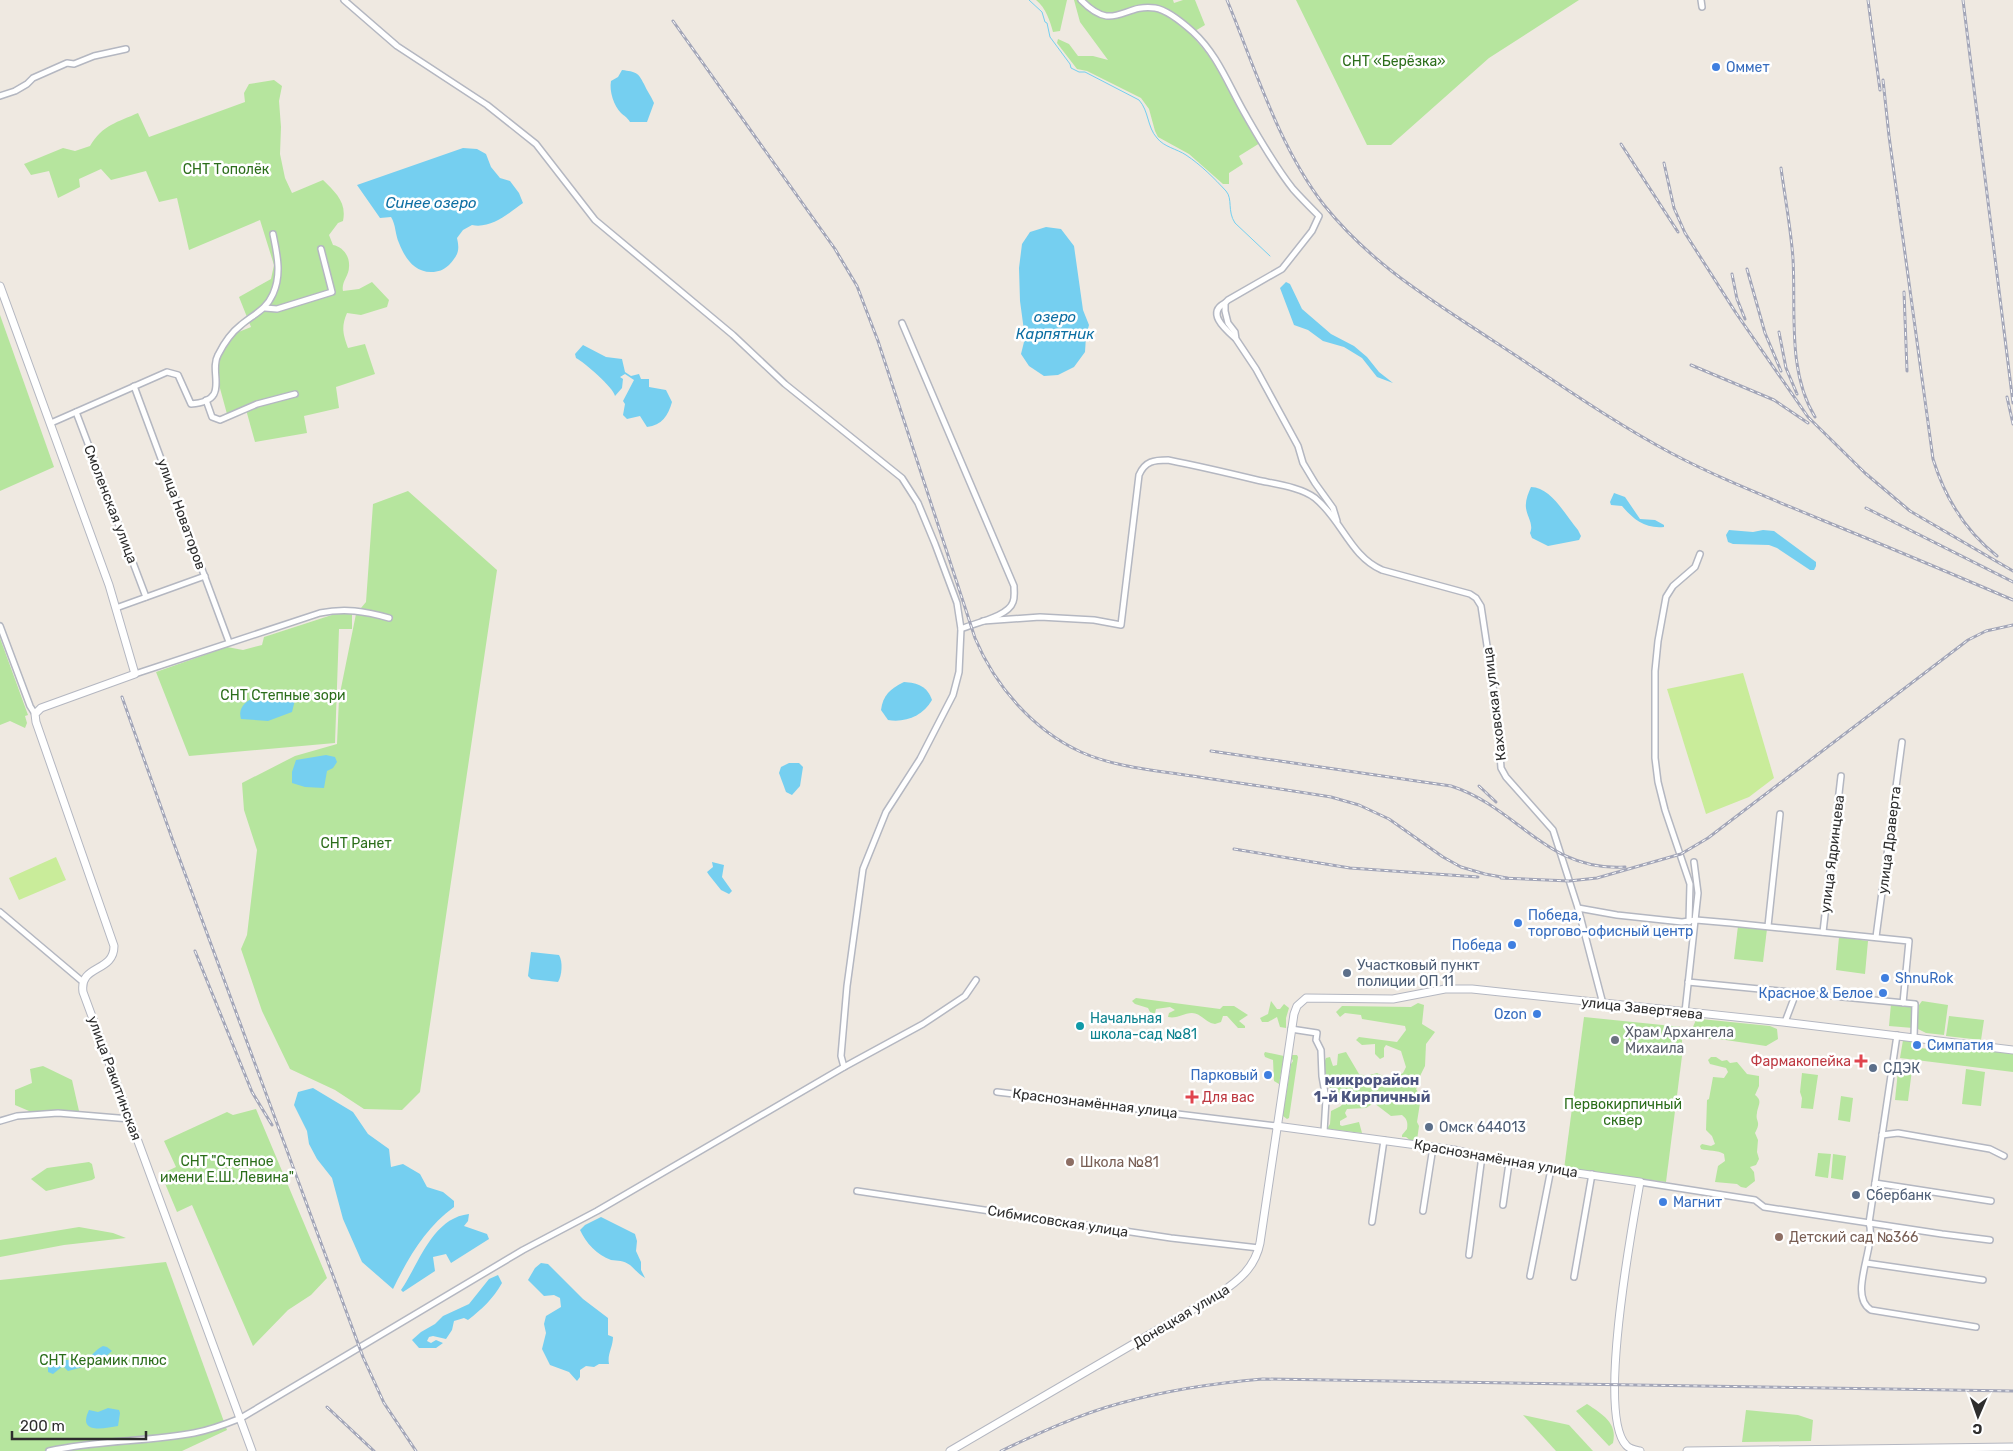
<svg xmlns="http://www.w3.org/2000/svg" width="2013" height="1451" font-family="Rubik,sans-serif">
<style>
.green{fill:#b6e59e}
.pitch{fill:#c9ec9a}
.water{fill:#75cff0}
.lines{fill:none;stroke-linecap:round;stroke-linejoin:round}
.stream{stroke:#75cff0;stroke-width:1}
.street-casing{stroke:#b4b7c1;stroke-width:8}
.secondary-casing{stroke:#b4b7c1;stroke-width:9}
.street{stroke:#fff;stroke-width:5}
.secondary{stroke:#fff;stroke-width:7}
.rail-casing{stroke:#a3a6b8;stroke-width:3}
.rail{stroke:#fff;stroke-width:1;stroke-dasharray:4;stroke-linecap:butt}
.shop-dot{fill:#3f7fe0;stroke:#fff;stroke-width:2}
.service-dot{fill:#5c6f8a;stroke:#fff;stroke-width:2}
.culture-dot{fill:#0f9aa8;stroke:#fff;stroke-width:2}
.worship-dot{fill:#6b7280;stroke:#fff;stroke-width:2}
.health-dot{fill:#e0444e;stroke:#fff;stroke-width:2}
.education-dot{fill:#8d6e63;stroke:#fff;stroke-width:2}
.labels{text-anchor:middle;stroke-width:5;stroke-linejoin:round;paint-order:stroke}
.park-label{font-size:14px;fill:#2c6e1b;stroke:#fff}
.shop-label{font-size:14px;fill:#366cbe;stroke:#fff;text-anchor:start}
.street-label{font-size:14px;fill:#2e2e2e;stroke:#fff}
.service-label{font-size:14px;fill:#4e5e75;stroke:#fff;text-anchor:start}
.culture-label{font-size:14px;fill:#0d838f;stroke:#fff;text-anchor:start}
.worship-label{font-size:14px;fill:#5b616d;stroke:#fff;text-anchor:start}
.health-label{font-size:14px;fill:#be3a42;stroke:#fff;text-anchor:end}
.education-label{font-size:14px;fill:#785e54;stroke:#fff;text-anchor:start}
.water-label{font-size:15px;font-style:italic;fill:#0d6fa3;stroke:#fff}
.neighbourhood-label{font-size:15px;font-weight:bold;fill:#4d5680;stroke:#fff}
</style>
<rect width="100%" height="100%" fill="#efe9e1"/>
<!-- green -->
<g class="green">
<path d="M1036,0h31l-7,31 -7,1c-3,-11 -7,-24 -17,-32z"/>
<path d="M1074,0h99l1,3 9,-3h12l10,25 -15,9c30,30 49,72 70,109l-21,13 4,8 -14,9v11h-6l-34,-30 -31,-17 -3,-6 -6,-22 -8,-11 -54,-27 -10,-2 -20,-26 1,-4 11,5 9,12h15l15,4 -28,-38z"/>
<polygon points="1296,0 1579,0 1489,58 1391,145 1367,145"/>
<path d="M274,80l8,6 -3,15 2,26 -1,27 5,24 7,15 31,-13c12,12 24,22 20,41l-5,2 -9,12 4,10c10,2 17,11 16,22 0,9 -8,15 -6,24l16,-2 13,-7 17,18 -2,7 -26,8 -14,-2c-6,14 -4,21 1,35l17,-4 10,30 -39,13 3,21 -35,8 3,17 -52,9 -10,-36 -18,8 -9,-33v-25l18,-23 15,-6 -12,-30 32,-18 3,-14 -14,-45 -71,30 -12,-52 -18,4 -13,-31 -35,9 -10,-11 -22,10 1,8 -22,11 -9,-27 -18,4 -7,-11 39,-16 12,3 15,-5c12,-21 28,-24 48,-33l11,24 96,-35 -1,-9 5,-9z"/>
<polygon points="0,315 54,467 0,491"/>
<polygon points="408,491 497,570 420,1092 402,1110 364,1109 335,1090 290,1069 262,1011 241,949 247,935 257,850 244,810 242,783 295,756 337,744 339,698 356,614 366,602 373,504"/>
<polygon points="352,612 352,629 339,629 335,743 189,756 156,672 227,647 243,650 262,645 264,637 335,614"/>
<polygon points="0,638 28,715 25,716 27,723 25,728 10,721 0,725"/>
<polygon points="1738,926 1767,929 1763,962 1734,959"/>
<polygon points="1839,937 1868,941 1865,974 1836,970"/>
<path d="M1136,998l84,11 3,-3h11l14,9 -9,6 6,5v2h-7l-11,-12h-4l-2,6 -6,2c-9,-1 -14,-11 -23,-11 -9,0 -14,6 -24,4l1,-4 6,-3 -5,-3 -14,2 -1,4 -4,1 -3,-6 -13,-4 -3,-3z"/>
<polygon points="1271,1001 1277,1009 1280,1009 1284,1004 1289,1008 1286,1018 1286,1028 1280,1027 1277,1017 1268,1022 1262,1022 1260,1018 1268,1014"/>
<polygon points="1922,1001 1948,1005 1944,1035 1926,1033 1916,1028 1919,1005"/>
<path d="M1418,1003l6,2 -2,19 13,8 -9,12 -1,22 -5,10 1,7 -5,6 5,8 -4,25 2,4 -2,14 -6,1 -5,-4h-4v-2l5,-6c1,-7 0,-10 -5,-14l-11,1 -17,-13 -8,5 -19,1 -2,4 2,4 -7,4v4l2,1 17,-4 3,11 -35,-4 3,-5 1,-13 10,-5 1,-2 -4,-8 -6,-2c-3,-12 -12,-24 -6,-36l4,-1 3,9 4,-1 1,-11 8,-2 13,22 7,2 11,-3 6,3h14l6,-3 3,-6 -5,-16 -15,-6 -2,3v9l-4,2 -5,-5v-10l-13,1 -6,-5 3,-3 38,5 9,-12 -1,-4 -43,-7 -1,-4 -16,-2 -5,4 -4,-5 6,-6 69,1z"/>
<polygon points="1891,1004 1915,1006 1913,1028 1889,1026"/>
<polygon points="1949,1016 1984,1020 1981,1040 1946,1036"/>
<polygon points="1584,1017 1682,1027 1682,1056 1666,1182 1564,1169"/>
<polygon points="1701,1019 1770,1026 1777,1029 1778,1039 1766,1046 1719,1039 1702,1039 1693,1035 1692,1029 1696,1020"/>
<polygon points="1903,1040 1912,1042 1911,1047 1938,1050 1939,1044 2013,1053 2013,1072 1900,1058"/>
<polygon points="1265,1052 1284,1056 1279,1084 1274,1081 1273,1060 1265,1057 1264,1054"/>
<polygon points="1292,1055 1297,1055 1298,1057 1289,1118 1287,1119 1283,1116 1283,1114 1291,1064 1293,1061 1291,1057"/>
<path d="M1711,1057h5l6,4 5,-1 3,3 7,-1 10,12 12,2v10l-4,9c8,6 3,10 2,18 -2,9 5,8 -2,20l3,7 -1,12 2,7 -3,6 -6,2 4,5 1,9 -9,7 -5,-1 -4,-3 -22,-2 3,-16 7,-5 -1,-7c-6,-4 -16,-3 -23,-5l-1,-3 2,-2 9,2 4,-2 -3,-8 -6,-6 1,-30 2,-1 4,-22 11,1 4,-6 -2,-4 -16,-4 -2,-4z"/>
<polygon points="1899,1061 1913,1062 1908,1101 1895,1100"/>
<polygon points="43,1066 72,1080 79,1111 29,1111 15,1105 15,1090 32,1083 30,1069"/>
<polygon points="1966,1069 1985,1072 1981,1106 1962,1104"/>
<polygon points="1802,1073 1818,1075 1813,1109 1801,1108 1802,1098 1800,1092"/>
<polygon points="1841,1096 1853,1098 1850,1122 1838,1120"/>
<polygon points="256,1109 327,1278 311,1295 288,1310 253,1346 192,1205 177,1212 161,1174 176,1167 164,1141 227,1112 233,1115"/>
<polygon points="1818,1153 1831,1154 1828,1178 1815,1176"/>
<polygon points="1833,1154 1846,1156 1843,1180 1831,1178"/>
<polygon points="89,1162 92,1164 95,1178 92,1180 46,1191 31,1179 47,1168"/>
<polygon points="79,1227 113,1233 126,1238 64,1245 0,1257 0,1240"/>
<polygon points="166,1262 227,1430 182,1451 0,1451 0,1280"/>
<path d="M1587,1404c15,10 31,19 26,39l-4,3 -33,-35z"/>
<polygon points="1746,1410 1798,1415 1813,1420 1811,1441 1742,1442"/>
<polygon points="1523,1415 1569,1425 1593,1451 1556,1451"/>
</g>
<!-- pitch -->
<g class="pitch">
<polygon points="1743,673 1774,778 1749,797 1706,814 1667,689"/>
<polygon points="56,857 66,880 19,900 9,878"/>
</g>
<!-- water -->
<g class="water">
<path d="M622,70c14,2 16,2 22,14 3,7 7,12 10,19l-7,19h-17c-3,-5 -6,-6 -9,-9 -7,-7 -12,-22 -10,-32l7,-4z"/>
<path d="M463,148l14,1 9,5 5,13 9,11 10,3 9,12 4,10c-14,10 -32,26 -51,22l-9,5 -6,8c3,13 1,17 -8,27 -6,5 -10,7 -18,7 -17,0 -26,-14 -32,-29 -4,-9 -3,-18 -8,-26l-11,1 -23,-33z"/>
<polygon points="1046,227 1061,229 1074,246 1083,310 1089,325 1086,336 1085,352 1074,367 1058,375 1044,376 1029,366 1021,354 1025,338 1020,301 1019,268 1022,244 1030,232"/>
<polygon points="1286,282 1290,284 1302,309 1331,334 1354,346 1367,357 1379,372 1393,383 1377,377 1362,358 1344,347 1323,341 1308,330 1294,325 1280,288"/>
<path d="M583,345l23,12 16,2 3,13 6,4 8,-2 2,5h8v8l17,3 6,12c-4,14 -10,23 -25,25l-7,-11 -13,3 -4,-4 2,-11 -2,-3 11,-21 -9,-6 -5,3 3,2 -1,9 -7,8c-1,-8 -31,-34 -39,-38l-1,-4z"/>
<path d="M1531,487c20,0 34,28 47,43l3,6 -2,4 -31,6 -16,-8 -2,-5c4,-9 -3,-16 -4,-25 -1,-7 2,-14 5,-21z"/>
<path d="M1614,493l11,4 15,22 15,1 9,5v2c-19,2 -31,-8 -42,-21l-11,-1 -1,-3z"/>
<polygon points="1729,530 1753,532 1763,530 1774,531 1816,562 1816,566 1814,570 1810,570 1777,548 1769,545 1733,544 1728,542 1726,535"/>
<path d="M904,682c14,1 23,4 28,18 -9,16 -27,23 -44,20l-7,-10c2,-15 9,-21 23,-28z"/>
<path d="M279,693l16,7 -3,12 -24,9 -27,-2c-6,-20 23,-26 38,-26z"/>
<polygon points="326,755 335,757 337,762 333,768 327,771 324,788 305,787 292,783 292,772 296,760"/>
<polygon points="789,763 799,763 803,767 800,786 792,795 786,792 779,773 781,767"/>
<polygon points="712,862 724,865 722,877 732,891 729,894 721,890 709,875 707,872 713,867"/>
<path d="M531,952l28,3c4,6 3,21 -1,27l-27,-3 -3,-3z"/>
<path d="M313,1088l40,24 15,22 21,15 2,18 12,-3 17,10 7,13 16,5 11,9v6c-28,20 -46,51 -61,82l-31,-27 -19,-43 -11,-41 -15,-19 -8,-15 -2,-13 -13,-26 4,-13z"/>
<path d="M469,1214l-1,7 -4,5 23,8 2,5 -38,24 -5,-9 -13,3 2,14 -32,21 -2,-2c18,-26 31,-72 68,-76z"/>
<path d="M601,1217l34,17 2,7 -1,10 5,11v8l4,8c-7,-4 -10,-9 -15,-13 -7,-5 -12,-4 -19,-5 -14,-5 -25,-17 -31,-30l5,-5z"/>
<path d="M541,1263l7,1 35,35 25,19v17l5,2c0,10 -6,17 -4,27h-10l-5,3 -8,-1 -6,4v7l-3,4 -8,-9 -19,-7 -8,-16 4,-16 -2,-9 2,-8 15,-9 -1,-9 -6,-3 -10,1 -16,-16 7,-12z"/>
<path d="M498,1275l4,8c-9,16 -20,26 -34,37l-4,-2 -10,3 -2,9 -6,9 -13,-3 -4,1 -2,4 4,2 5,-3 7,3 -7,5h-17l-7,-8 9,-8 14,-8 8,-8 26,-12 20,-25z"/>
<path d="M103,1346l4,1 5,4 -14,12 -30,8 -5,-5 -10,8 -5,-2v-9c12,-5 23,-2 36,-4 8,-1 11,-10 19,-13z"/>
<path d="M108,1408l11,2 1,3 -2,13c-13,2 -41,9 -29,-16l9,2z"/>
</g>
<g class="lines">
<!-- stream -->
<path class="stream" d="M1029,0l13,12 3,10 2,1 3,14 20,27 1,4 8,4h6l54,28c10,11 8,27 18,38 7,9 20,11 29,17 15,10 28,23 40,36 7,8 1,20 9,32l35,33"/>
<!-- street casing -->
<g class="street-casing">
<g id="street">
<polyline points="344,0 397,46 487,105 536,144 595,220 733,335 785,384 902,478 918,503 935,544 957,603 961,629"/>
<path d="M1081,0c33,34 42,3 74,8 13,2 28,15 38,24 24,22 35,52 51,80 15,26 30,53 49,77 8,9 17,18 26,27l-7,15 -30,38 -54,31 -3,3v8l3,12 7,9 1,7 20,30 42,77 5,17 12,20 18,25 4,13"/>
<polyline points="1701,0 1702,7"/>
<polyline points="0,96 15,91 27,84 33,78 67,63 74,64 94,56 126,49"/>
<path d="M1225,303c-19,10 0,26 10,35"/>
<polyline points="265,308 277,309 332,292 321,249"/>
<polyline points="134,386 229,642"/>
<polyline points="206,400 212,417 220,420 257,404 295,394"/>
<polyline points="76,412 146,597"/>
<path d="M51,423l116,-51 11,3 13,29c41,-3 17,-31 27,-49 5,-10 14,-23 23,-30 13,-11 25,-15 32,-31 9,-20 4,-40 0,-60"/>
<polyline points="116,608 205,576"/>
<path d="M983,621l57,-4 54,3 27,5 18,-150c6,-14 15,-15 29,-15 30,6 60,13 89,20 18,4 44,7 58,18 27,22 35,58 67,72l88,24 6,4 5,8 16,106 4,56 5,9 47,53 25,78 25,96"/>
<polyline points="0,626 30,706 35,714"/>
<path d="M135,674l185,-61c25,-5 44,-2 69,5"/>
<polyline points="1578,908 1617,915 1682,922 1696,920 1731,923 1909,941 1903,1003"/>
<polyline points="0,912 83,982"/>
<polyline points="1689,922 1690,884 1665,810 1658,782 1655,758 1655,671 1658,641 1666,597 1673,586 1695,567 1700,554"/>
<polyline points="1768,926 1780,814"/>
<polyline points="1823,932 1841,776"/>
<polyline points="1876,937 1902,742"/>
<polyline points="1688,982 1915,1004 1914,1037"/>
<polyline points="1685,1012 1698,893 1694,862"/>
<polyline points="1785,1022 1796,993"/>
<polyline points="1291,1029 1317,1033 1316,1040 1321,1050 1322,1076 1326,1099 1324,1132"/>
<path d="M1897,1035l-28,188c8,23 -22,72 2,87l105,17"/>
<path d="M844,1067l-3,-11 6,-70 16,-117 23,-57 34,-53 33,-64 6,-23 2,-43c13,-6 47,-12 52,-27 2,-5 1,-10 1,-16l-112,-263"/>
<polyline points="997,1092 1276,1126"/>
<polyline points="0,1121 17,1116 58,1113 130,1119"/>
<polyline points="1882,1135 1898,1133 1990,1149 2004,1156"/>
<polyline points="1640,1182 1755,1200 1764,1207 1942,1234 1990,1240"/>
<polyline points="1875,1183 1991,1201"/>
<polyline points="857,1191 1171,1238 1259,1248"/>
<polyline points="1503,1205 1509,1163"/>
<polyline points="1423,1211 1433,1147"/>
<polyline points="1372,1222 1384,1140"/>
<polyline points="1469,1255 1482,1156"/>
<polyline points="1866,1263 1983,1280"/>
<polyline points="1530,1276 1551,1169"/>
<polyline points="1574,1277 1592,1174"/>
<path d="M49,1451c48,-11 97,-9 145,-18 16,-3 32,-9 47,-15l282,-168 74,-39 247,-144 79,-43 42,-28 11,-16"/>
</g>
</g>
<!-- secondary casing -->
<g class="secondary-casing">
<g id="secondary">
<path d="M0,286l109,299 26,89 -94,34 -6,6 1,8 78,224c0,27 -35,18 -31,46l169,459"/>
<path d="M1276,1126l178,24 66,15 120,17c-8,45 -43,232 -14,263 3,4 9,5 14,6"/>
<path d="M950,1451l269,-157c19,-13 36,-26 41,-51l34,-229 3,-8 9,-8 87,1 52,-10h27l311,33 230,28"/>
<polyline points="1687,1451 2013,1447"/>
</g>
</g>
<!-- street -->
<use href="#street" class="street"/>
<!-- secondary -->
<use href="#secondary" class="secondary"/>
<!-- rail casing -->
<g class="rail-casing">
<g id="rail">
<path d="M1227,0c28,68 52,147 97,205 48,60 106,94 168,135 59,38 117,80 179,113 49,26 101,46 151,67 64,26 128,53 191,80"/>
<polyline points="1868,0 1880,90"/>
<polyline points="1963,0 2013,403"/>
<path d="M673,21l162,228 22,37 21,55 97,297c20,48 58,92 106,114 31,14 70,18 104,23 48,7 97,14 146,22l28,8 30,14 54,38 18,10 24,7 22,4"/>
<path d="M1883,80l6,56 44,323c12,39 31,71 64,97"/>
<polyline points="1621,144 1678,232"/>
<polyline points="1664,163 1674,208 1685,233 1736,313 1808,417 1865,473 1910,511 2013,571"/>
<path d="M1781,168c4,30 10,61 12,91 3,51 -6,112 22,158"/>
<polyline points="1747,269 1765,333 1781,371"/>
<polyline points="1732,274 1737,299 1745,319"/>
<polyline points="1904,292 1907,371"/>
<polyline points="1779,332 1786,368 1797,394"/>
<polyline points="1691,365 1774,400 1808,423"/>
<polyline points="2007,397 2013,424"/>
<polyline points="1866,508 2013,582"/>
<polyline points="122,697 173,841 363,1357 384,1403 416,1451"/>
<path d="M1211,751l240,35c68,22 95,86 174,81"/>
<polyline points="1479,786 1496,802"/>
<polyline points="1234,849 1350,868 1478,877"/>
<polyline points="1501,878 1569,881 1597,878 1681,854 1708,838 1968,640 1986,631 2013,625"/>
<polyline points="195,951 252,1092 272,1125"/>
<polyline points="327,1407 374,1451"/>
<path d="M1001,1451c38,-18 79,-37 120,-48 47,-13 94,-20 142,-24l750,12"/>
</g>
</g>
<!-- rail -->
<use href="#rail" class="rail"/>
</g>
<!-- markers -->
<g class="shop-dot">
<circle cx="1716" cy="67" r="5"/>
<circle cx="1518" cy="923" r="5"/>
<circle cx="1512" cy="945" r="5"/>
<circle cx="1885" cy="978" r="5"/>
<circle cx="1883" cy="993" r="5"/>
<circle cx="1537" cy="1014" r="5"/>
<circle cx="1917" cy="1045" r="5"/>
<circle cx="1268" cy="1075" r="5"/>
<circle cx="1663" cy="1202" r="5"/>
</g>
<g class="service-dot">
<circle cx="1347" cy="973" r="5"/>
<circle cx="1873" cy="1068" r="5"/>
<circle cx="1429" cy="1127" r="5"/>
<circle cx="1856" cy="1195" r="5"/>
</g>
<circle class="culture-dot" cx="1080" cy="1026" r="5"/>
<circle class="worship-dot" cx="1615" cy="1040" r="5"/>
<g class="health-dot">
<path d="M1858.5 1053.5h5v5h5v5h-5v5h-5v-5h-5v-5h5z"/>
<path d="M1189.5 1089.5h5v5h5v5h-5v5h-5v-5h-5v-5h5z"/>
</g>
<g class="education-dot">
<circle cx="1070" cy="1162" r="5"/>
<circle cx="1779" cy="1237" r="5"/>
</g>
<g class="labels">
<!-- park labels -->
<g class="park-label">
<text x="1394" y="66">СНТ «Берёзка»</text>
<text x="226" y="174">СНТ Тополёк</text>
<text x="283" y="700">СНТ Степные зори</text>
<text x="356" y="848">СНТ Ранет</text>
<text x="1623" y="1109">Первокирпичный<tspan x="1623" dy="16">сквер</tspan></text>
<text x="227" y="1166">СНТ "Степное<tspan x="227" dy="16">имени Е.Ш. Левина"</tspan></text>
<text x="103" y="1365">СНТ Керамик плюс</text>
</g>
<!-- shop labels -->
<g class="shop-label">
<text x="1726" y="72">Оммет</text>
<text x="1528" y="920">Победа,<tspan x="1528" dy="16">торгово-офисный центр</tspan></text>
<text x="1502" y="950" text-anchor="end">Победа</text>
<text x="1895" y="983">ShnuRok</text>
<text x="1873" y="998" text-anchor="end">Красное &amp; Белое</text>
<text x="1527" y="1019" text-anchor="end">Ozon</text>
<text x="1927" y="1050">Симпатия</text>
<text x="1258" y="1080" text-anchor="end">Парковый</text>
<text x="1673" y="1207">Магнит</text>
</g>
<!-- street labels -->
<g class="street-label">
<text transform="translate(111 504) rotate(69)" y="5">Смоленская улица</text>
<text transform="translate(182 514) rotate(70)" y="5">улица Новаторов</text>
<text transform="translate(1494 704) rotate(-97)" y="5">Каховская улица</text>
<text transform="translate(1889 840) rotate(-83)" y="5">улица Драверта</text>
<text transform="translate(1832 854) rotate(-83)" y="5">улица Ядринцева</text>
<text transform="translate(1642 1008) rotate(6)" y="5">улица Завертяева</text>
<text transform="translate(115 1078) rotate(70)" y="5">улица Ракитинская</text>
<text transform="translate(1095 1103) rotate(7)" y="5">Краснознамённая улица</text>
<text transform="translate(1496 1158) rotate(10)" y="5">Краснознамённая улица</text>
<text transform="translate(1058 1221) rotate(9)" y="5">Сибмисовская улица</text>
<text transform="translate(1181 1316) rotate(-31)" y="5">Донецкая улица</text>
</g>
<!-- service labels -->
<g class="service-label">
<text x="1357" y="970">Участковый пункт<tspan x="1357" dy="16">полиции ОП 11</tspan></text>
<text x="1883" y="1073">СДЭК</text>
<text x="1439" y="1132">Омск 644013</text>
<text x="1866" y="1200">Сбербанк</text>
</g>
<!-- culture labels -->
<g class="culture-label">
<text x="1090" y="1023">Начальная<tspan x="1090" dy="16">школа-сад №81</tspan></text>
</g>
<!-- worship labels -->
<g class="worship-label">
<text x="1625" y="1037">Храм Архангела<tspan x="1625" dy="16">Михаила</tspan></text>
</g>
<!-- health labels -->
<g class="health-label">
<text x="1851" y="1066">Фармакопейка</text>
<text x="1202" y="1102" text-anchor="start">Для вас</text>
</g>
<!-- education labels -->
<g class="education-label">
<text x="1080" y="1167">Школа №81</text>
<text x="1789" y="1242">Детский сад №366</text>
</g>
<!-- water labels -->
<g class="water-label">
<text x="431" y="208">Синее озеро</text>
<text x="1055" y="322">озеро<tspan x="1055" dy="17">Карпятник</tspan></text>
</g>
<!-- neighbourhood labels -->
<g class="neighbourhood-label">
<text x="1372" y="1085">микрорайон<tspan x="1372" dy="17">1-й Кирпичный</tspan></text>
</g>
</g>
<!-- north arrow -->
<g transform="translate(1978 1416) rotate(182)" stroke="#ffffff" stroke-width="4" paint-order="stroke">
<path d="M0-4L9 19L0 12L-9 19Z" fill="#2e2e2e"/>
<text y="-8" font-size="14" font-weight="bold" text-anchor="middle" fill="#2e2e2e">С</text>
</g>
<!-- scale -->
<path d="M12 1431v8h134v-8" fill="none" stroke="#2e2e2e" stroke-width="2.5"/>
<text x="20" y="1431" font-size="15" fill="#2e2e2e" stroke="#ffffff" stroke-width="4" paint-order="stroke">200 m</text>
</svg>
